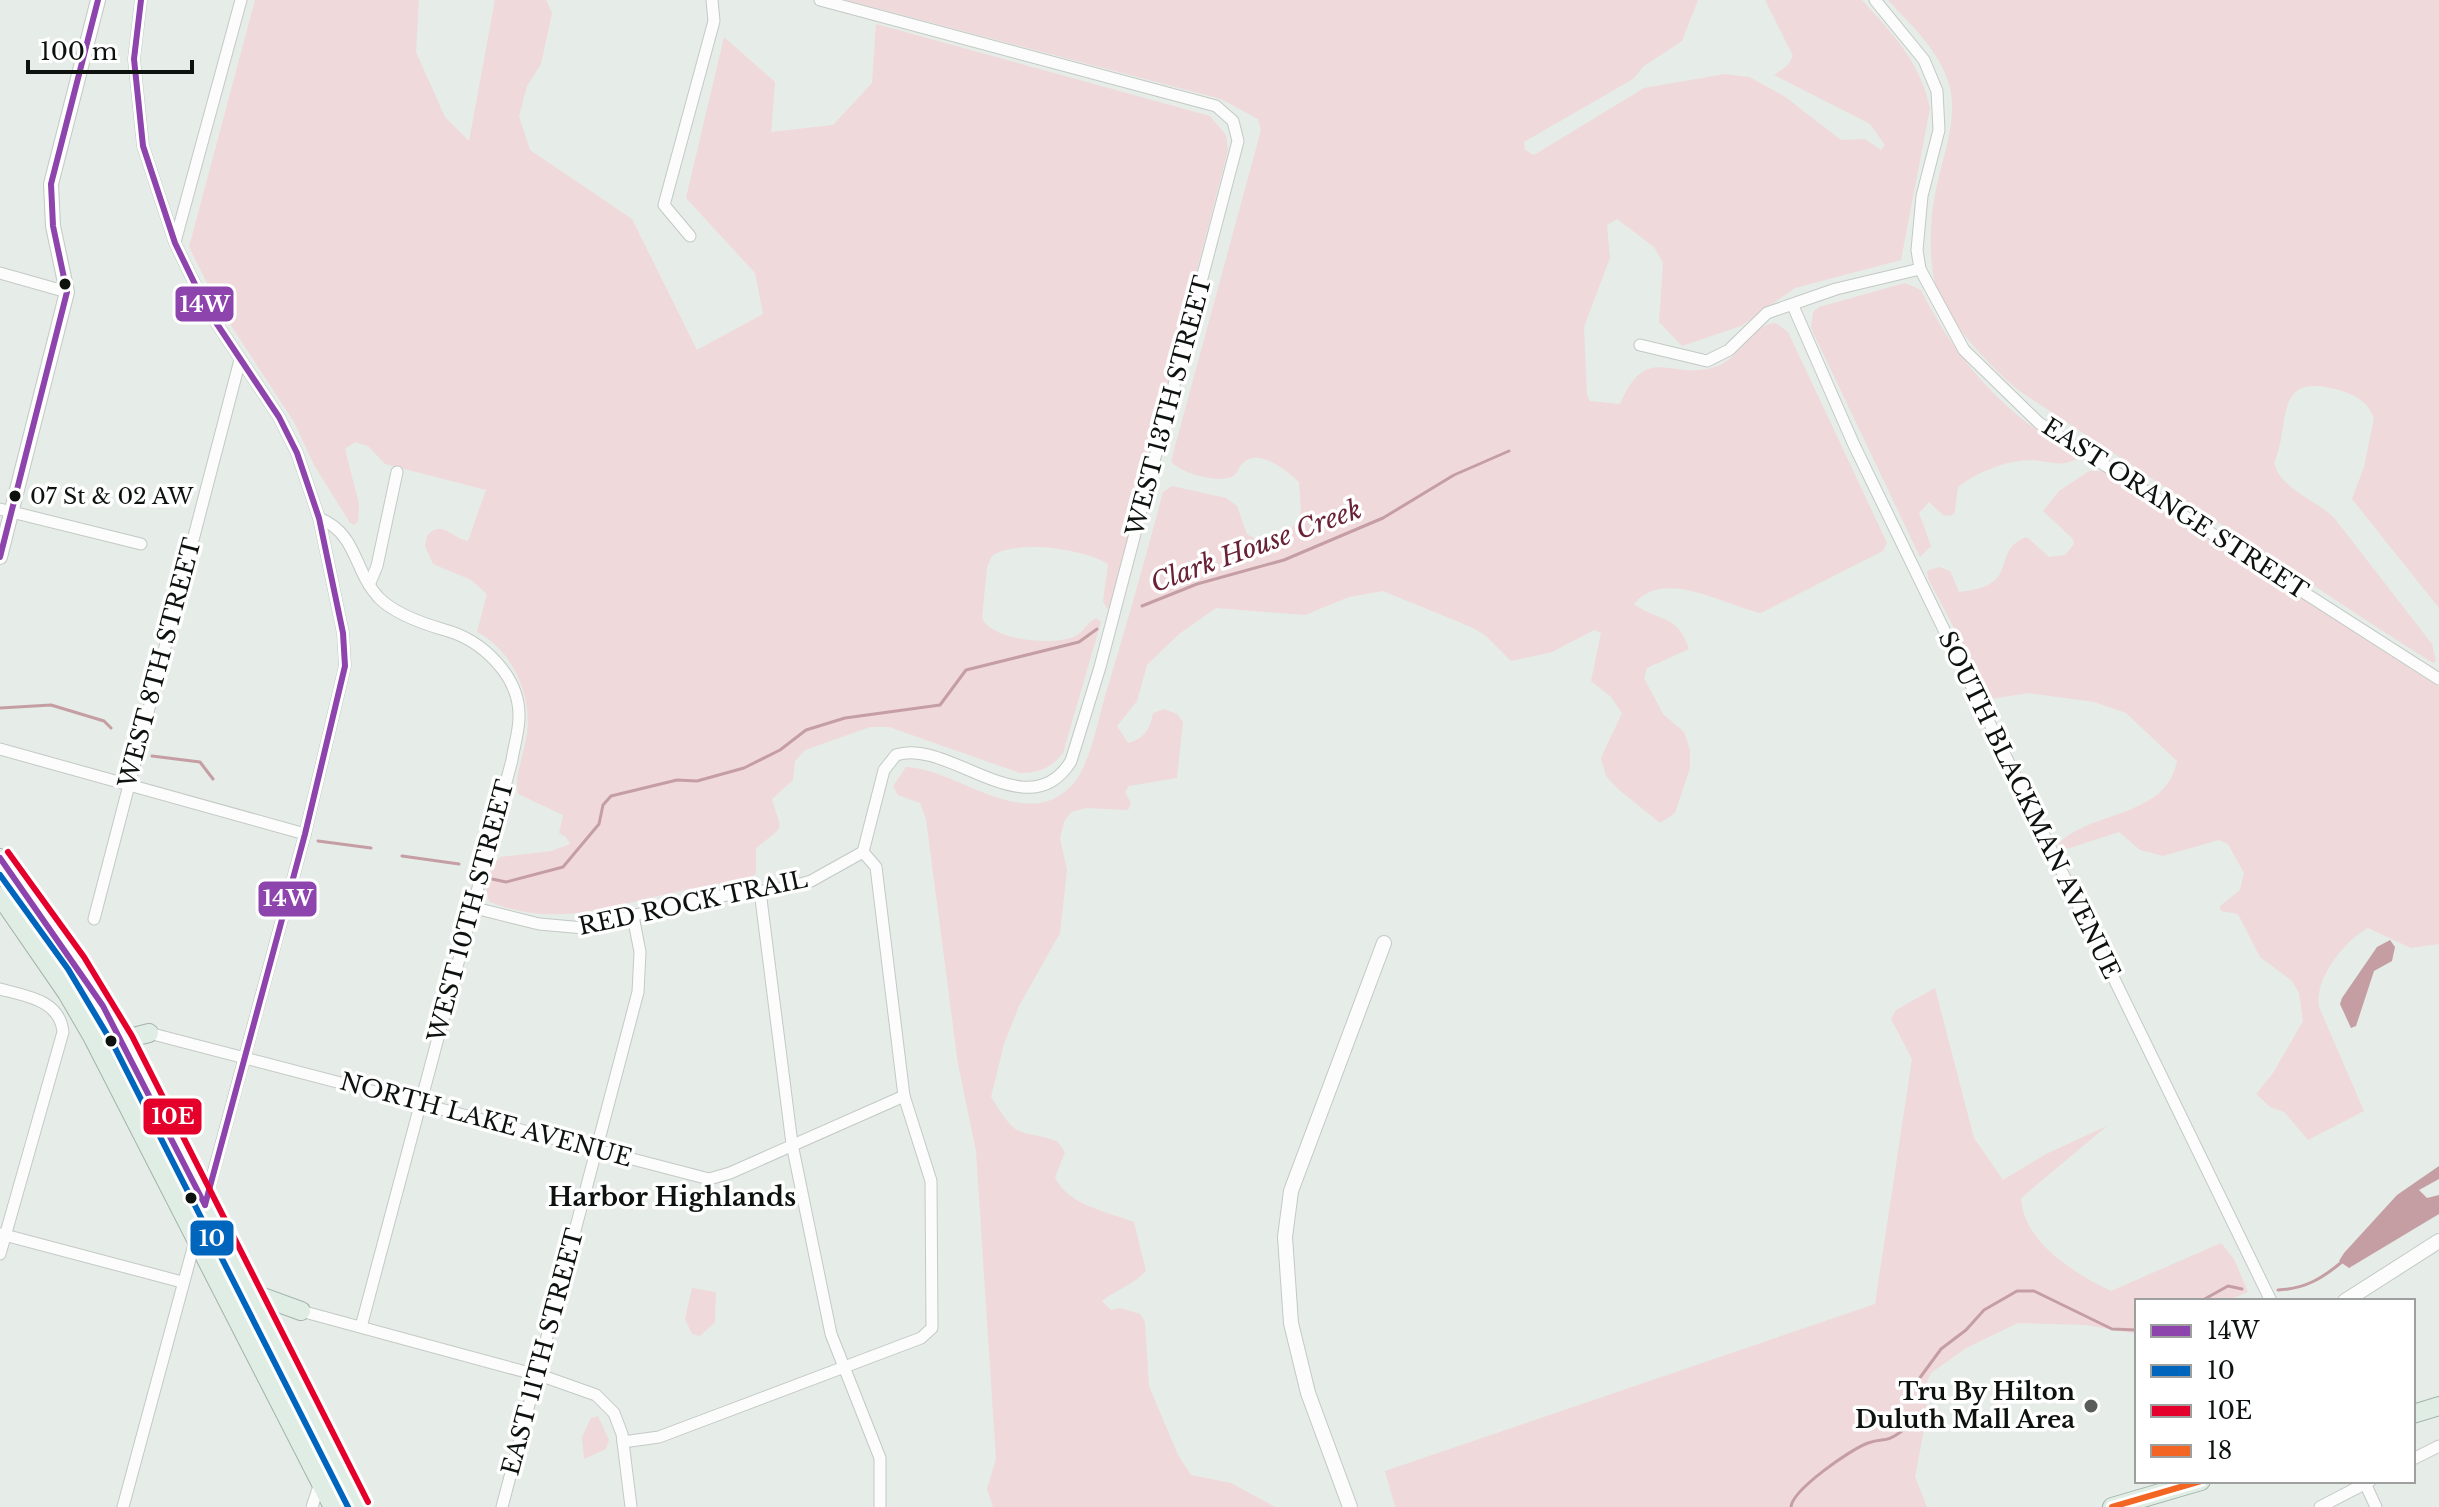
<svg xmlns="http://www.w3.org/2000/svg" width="2439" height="1507" font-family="'Libre Baskerville',serif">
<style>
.green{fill:#f0d9db}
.water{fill:#c59ea4}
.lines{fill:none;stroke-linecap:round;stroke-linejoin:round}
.stream{stroke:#c59ea4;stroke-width:3}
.minor-casing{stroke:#c3c9c5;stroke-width:13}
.tertiary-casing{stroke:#c3c9c5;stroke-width:16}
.trunk-casing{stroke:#a2b4a9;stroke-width:20}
.minor{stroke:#fbfcfb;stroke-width:11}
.tertiary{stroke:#fbfcfb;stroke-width:14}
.trunk{stroke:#e0ede4;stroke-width:18}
.bus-1-casing{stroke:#fff;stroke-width:12}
.bus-2-casing{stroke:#fff;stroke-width:12}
.bus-3-casing{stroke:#fff;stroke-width:12}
.bus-4-casing{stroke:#fff;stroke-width:12}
.bus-1{stroke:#8e44ad;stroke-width:6}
.bus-2{stroke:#0065bd;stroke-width:6}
.bus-3{stroke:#e4002b;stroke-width:6}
.bus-4{stroke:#f26522;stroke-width:6}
.bus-dot{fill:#0d120f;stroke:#fff;stroke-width:3}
.poi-dot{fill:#595e5b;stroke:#fff;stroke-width:3}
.labels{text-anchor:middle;stroke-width:7;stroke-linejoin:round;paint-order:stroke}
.bus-label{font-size:22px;fill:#0d120f;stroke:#fff;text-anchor:start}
.street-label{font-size:24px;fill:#0d120f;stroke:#fff}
.poi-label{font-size:24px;font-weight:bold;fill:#0d120f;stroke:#fff;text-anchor:end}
.water-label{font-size:26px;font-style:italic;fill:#692136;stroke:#fff}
.neighbourhood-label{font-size:26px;font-weight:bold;fill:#0d120f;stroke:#fff}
.line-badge{stroke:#fff;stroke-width:3}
.badge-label{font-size:22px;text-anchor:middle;font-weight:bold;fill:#fff}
</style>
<rect width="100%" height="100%" fill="#e6ece7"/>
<!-- green -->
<g class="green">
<path d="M255,0h164l-3,52 29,65 24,24 26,-141h51l6,13 -11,51 -14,22 -8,30 11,34 102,69 65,131 66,-36 -8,-41 -69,-75 38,-161 51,45 -4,50 62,-7 39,-42 4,-59 334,92 16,19 2,15 -118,456 -3,3 -4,-8 5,-37c-24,-15 -92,-25 -116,-8l-5,11 -5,51c9,23 76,29 95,17 7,-4 11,-13 19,-17l5,4 -38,131c-12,15 -24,20 -43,20l-131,-46h-19l-65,23 -10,11 -2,19 -21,19c9,34 16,24 -16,49v25l-6,6c-26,4 -53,8 -79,14 -65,14 -115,35 -181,9 -8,-12 -1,-35 10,-45l52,-6 18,-7 -4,-7 -7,-4 4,-18 -45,-21c-4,-22 7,-40 9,-61 5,-39 -15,-83 -50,-101l10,-38 -16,-14 -38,-16 -8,-18 2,-10c15,-18 25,3 41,5l18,-51 -101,-26 -17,-18 -13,-4 -10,7 14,55 -1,17 -4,4 -4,-2 -36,-58 -20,-43 -75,-115 -30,-60z"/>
<path d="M846,0h852l-16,41 -38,25 -11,13 -109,63 1,8 9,5 110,-67 81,-14 24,3 35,19 57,44 24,-1 16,11 4,-5 -15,-21 -96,-49 14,-10 5,-9 -28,-56h97c30,33 59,63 68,108l-29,152 -106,28 -54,38 -59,20 -23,-24 4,-59 -9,-16 -37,-28 -10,6 3,33 -26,69 3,68 3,6 30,3c28,-64 51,-21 98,-38 23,-9 33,-42 58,-43l12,9 99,211 -4,8 -122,62c-36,-7 -97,-46 -127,-9 23,17 44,10 55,45l-42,19 -3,10 19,36 21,18 6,18v18l-15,45 -15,10 -42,-34 -12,-13 -5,-18 21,-45 -11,-16 -20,-16 10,-48 -7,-3 -42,22 -41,9 -26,-26 -14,-8 -88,-36 -34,6 -44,18 -89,-7 -37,26 -32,31 -10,36 -20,25 11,17c16,-4 22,-14 25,-30l11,-4 13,5 6,8 -6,56 -48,8 -4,6 6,11 -3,7 -42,-2 -15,4 -7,10 -4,16 7,32 -7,63 -41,73 -15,38 -13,53c28,44 22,30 66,44l8,11 -10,25c12,28 53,35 79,45l12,49c-13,14 -29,18 -44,30l9,9 9,-2 20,6 5,8 4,64 29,69 13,20 40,8 44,24h-282l-6,-18 9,-30 -20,-308 -18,-87 -32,-245 -6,-16 -22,-8 -5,-9 13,-19c44,2 88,42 134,36 18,-3 33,-15 41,-31 12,-23 17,-51 24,-76 21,-68 40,-136 58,-204l9,-6 54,12 11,8 10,28c16,12 49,0 53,-20 2,-9 -1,-23 -1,-32 -12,-11 -40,-35 -56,-19 -6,5 -4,11 -12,14 -13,6 -52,-4 -60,-16l90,-331 -3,-11 -37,-20z"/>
<path d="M1888,0h551v608l-87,-109 12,-32 10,-49c-6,-16 -17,-22 -32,-27 -71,-22 -50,32 -68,72 8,28 42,36 61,56l97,125 4,17 -3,2 -52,-33 -363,-240c-26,-22 -75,-72 -83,-106 -7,-32 -5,-71 3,-103 7,-31 20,-65 11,-97 -10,-34 -38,-59 -61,-84z"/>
<path d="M1905,283l16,7c35,70 86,129 156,164v5c-14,7 -22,4 -37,2 -27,-4 -61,10 -82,26l-3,25 -4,4 -8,-1 -14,-13 -10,11 12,33 -11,11 -109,-229 2,-16 6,-5z"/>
<path d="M2089,471h15l335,216v257l-28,4 -43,-20c-24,13 -54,51 -49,79l45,104 -56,29 -24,-28 -14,-5 -14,-13 17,-21 30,-52 -4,-28 -7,-12 -32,-24 -22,-43 -17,-3 -1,-5 20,-16 4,-17 -16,-29 -9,-4 -56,16 -23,-6 -21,-18 -49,16 -7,1 -4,-6c34,-33 107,-25 118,-82l-51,-48 -32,-11 -65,-9 -38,6 -63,-121 -1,-7 12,-4 11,4 9,21c65,-6 29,-41 68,-55l22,20 16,-2 9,-11 -1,-5 -30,-28 16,-20z"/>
<path d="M1935,988l39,150 29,42 43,-26 61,-28 -86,72c2,44 54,76 90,93l110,-48 13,16 14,33 -22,9h-89v33l-51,-9 -68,-2 -52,25 -35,25 -9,20 6,16 -13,68 12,30h-532l-10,-36 490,-167 37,-245 -21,-40 5,-9z"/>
<polygon points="692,1288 716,1292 715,1322 700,1336 692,1334 685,1319"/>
<polygon points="598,1416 609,1440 606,1449 584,1459 582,1437 591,1418"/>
</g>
<!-- water -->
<g class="water">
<polygon points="2390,940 2395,947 2392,961 2374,971 2356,1026 2351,1028 2340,1004 2342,998 2377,947"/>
<polygon points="2439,1166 2439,1179 2419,1190 2427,1198 2439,1195 2439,1214 2349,1268 2339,1261 2344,1253 2397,1195"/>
</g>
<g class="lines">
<!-- stream -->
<g class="stream">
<polyline points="1142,606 1197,584 1284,560 1383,518 1454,475 1509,451"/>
<polyline points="0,708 51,705 104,721 111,728"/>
<polyline points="152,756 200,762 213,779"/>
<polyline points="318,841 371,848"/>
<polyline points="402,856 459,864"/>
<polyline points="492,879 506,882 563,867 599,824 603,805 611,796 677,780 697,781 744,768 780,750 806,730 845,718 940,705 966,670 1079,642 1097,629"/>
<path d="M2278,1290c27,-1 45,-12 65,-29"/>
<polyline points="2201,1301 2228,1286 2242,1289"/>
<polyline points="1919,1379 1941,1349 1966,1330 1984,1310 2017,1291 2034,1291 2112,1329 2137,1330"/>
<path d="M1791,1507c1,-17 60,-58 77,-64 17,-6 16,1 34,-12l3,-15"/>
</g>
<!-- minor casing -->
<g class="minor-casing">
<g id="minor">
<path d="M820,0l396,106 17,15 5,20 -138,526 -29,94c-43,70 -123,-24 -175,-6l-12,15 -21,82"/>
<polyline points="1875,0 1924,60 1937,91 1939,130 1922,196 1917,250 1920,269 1964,350 2039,423 2439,679"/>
<polyline points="690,236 664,205 714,21 712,0"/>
<polyline points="175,242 241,0"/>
<polyline points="0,273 67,292"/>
<polyline points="1793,306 1854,445 2271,1301"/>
<polyline points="1640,345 1707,361 1729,350 1767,313 1836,289 1920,269"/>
<polyline points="0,509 141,544"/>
<path d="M319,518c39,16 34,52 60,80 16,16 45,26 66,32 37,10 75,46 74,87 0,14 -5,29 -7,43l-151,567"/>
<polyline points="369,585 377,566 397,472"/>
<polyline points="0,749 305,834"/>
<polyline points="760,891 792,1144 831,1334 880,1458 880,1507"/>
<polyline points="471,907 539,924 584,928 703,898 787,888 811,881 863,852"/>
<polyline points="94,919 240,360"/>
<path d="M0,989c26,7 60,11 63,43l-63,222"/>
<polyline points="149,1033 709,1179 730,1173 904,1096"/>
<polyline points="1,1234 182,1282"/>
<polyline points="301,1311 548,1378 596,1395 614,1413 622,1434 631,1507"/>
<polyline points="623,1442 659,1437 921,1338 932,1328 931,1181 904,1096 876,867 863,852"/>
<polyline points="2413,1459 2439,1446"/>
<polyline points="2364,1481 2376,1507"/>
<polyline points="123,1507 305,834 345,666 343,633 319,518 297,453 279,417 207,309 175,243 143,146 134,59 141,0"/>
<polyline points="312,1507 320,1483"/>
<polyline points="502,1507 638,992 640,952 633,916"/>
<polyline points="2320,1507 2370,1481"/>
</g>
</g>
<!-- tertiary casing -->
<g class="tertiary-casing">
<g id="tertiary">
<polyline points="0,557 67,292 53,226 51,184 98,0"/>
<polyline points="2345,1301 2439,1241"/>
<polyline points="1350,1507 1308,1393 1291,1323 1285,1237 1291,1191 1384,943"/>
</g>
</g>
<!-- trunk casing -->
<g class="trunk-casing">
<g id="trunk">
<polyline points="0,858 76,963 123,1041 359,1507"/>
<polyline points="0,896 67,993 92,1036 333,1507"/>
<polyline points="114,1042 149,1033"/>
<polyline points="249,1292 301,1311"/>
<polyline points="2413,1414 2439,1406"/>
<polyline points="2112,1507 2201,1481"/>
</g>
</g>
<!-- minor -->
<use href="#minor" class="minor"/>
<!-- tertiary -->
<use href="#tertiary" class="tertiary"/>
<!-- trunk -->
<use href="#trunk" class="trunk"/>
<!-- bus-1 casing -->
<g class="bus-1-casing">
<g id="bus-1">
<polyline points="141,0 134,59 143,146 175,243 207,309 279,417 297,453 319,518 343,633 345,666 305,834 205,1205"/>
<polyline points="0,557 67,292 53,226 51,184 98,0"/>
<polyline points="0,858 103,1006 205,1205"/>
</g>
</g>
<!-- bus-2 casing -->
<g class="bus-2-casing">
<polyline id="bus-2" points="0,875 68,969 114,1046 348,1507"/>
</g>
<!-- bus-3 casing -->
<g class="bus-3-casing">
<polyline id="bus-3" points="8,852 84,957 132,1036 368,1502"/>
</g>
<!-- bus-4 casing -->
<g class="bus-4-casing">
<polyline id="bus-4" points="2112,1507 2201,1481"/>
</g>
<!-- bus-1 -->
<use href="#bus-1" class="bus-1"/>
<!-- bus-2 -->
<use href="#bus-2" class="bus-2"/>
<!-- bus-3 -->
<use href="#bus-3" class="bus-3"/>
<!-- bus-4 -->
<use href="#bus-4" class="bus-4"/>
</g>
<!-- markers -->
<g class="bus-dot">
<circle cx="65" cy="284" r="7"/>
<circle cx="15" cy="496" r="7"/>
<circle cx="111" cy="1041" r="7"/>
<circle cx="191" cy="1198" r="7"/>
</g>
<circle class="poi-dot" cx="2091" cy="1406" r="8"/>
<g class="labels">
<!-- bus labels -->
<g class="bus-label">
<text x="30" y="504">07 St &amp; 02 AW</text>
</g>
<!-- street labels -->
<g class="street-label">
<text transform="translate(1169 406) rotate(-75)" y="8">WEST 13TH STREET</text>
<text transform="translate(2175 509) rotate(33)" y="8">EAST ORANGE STREET</text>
<text transform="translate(160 663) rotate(-75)" y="8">WEST 8TH STREET</text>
<text transform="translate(2029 805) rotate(64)" y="8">SOUTH BLACKMAN AVENUE</text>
<text transform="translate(693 903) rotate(-12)" y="8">RED ROCK TRAIL</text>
<text transform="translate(471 911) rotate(-75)" y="8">WEST 10TH STREET</text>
<text transform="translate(486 1120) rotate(15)" y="8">NORTH LAKE AVENUE</text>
<text transform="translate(543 1352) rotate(-75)" y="8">EAST 11TH STREET</text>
</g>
<!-- poi labels -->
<g class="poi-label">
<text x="2075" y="1400">Tru By Hilton<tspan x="2075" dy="28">Duluth Mall Area</tspan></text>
</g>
<!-- water labels -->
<g class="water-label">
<text transform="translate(1256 546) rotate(-20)" y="9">Clark House Creek</text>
</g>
<!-- neighbourhood labels -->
<g class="neighbourhood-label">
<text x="672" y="1206">Harbor Highlands</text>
</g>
</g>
<g class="line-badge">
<rect x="174" y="285" width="61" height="38" rx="8" fill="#8e44ad"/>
<rect x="257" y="880" width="61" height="38" rx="8" fill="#8e44ad"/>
<rect x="142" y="1097" width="61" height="39" rx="8" fill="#e4002b"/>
<rect x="189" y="1219" width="46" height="38" rx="8" fill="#0065bd"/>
</g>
<g class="badge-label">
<text x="205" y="312">14W</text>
<text x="288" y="906">14W</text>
<text x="173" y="1124">10E</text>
<text x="212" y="1246">10</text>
</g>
<!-- legend -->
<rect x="2135" y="1299" width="280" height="184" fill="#ffffff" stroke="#9ea09f" stroke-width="2"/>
<rect x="2151" y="1325" width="40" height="12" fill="#8e44ad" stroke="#9ea09f" stroke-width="2"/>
<text x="2207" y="1339" font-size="24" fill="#0d120f">14W</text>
<rect x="2151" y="1365" width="40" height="12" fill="#0065bd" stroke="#9ea09f" stroke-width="2"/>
<text x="2207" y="1379" font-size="24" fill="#0d120f">10</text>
<rect x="2151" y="1405" width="40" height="12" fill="#e4002b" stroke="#9ea09f" stroke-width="2"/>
<text x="2207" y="1419" font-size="24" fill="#0d120f">10E</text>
<rect x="2151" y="1445" width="40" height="12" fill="#f26522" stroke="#9ea09f" stroke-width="2"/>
<text x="2207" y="1459" font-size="24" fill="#0d120f">18</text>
<!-- scale -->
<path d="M28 60v12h164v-12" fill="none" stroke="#0d120f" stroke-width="4"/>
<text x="40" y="60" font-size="24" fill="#0d120f" stroke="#ffffff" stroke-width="6" paint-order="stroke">100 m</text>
</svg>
